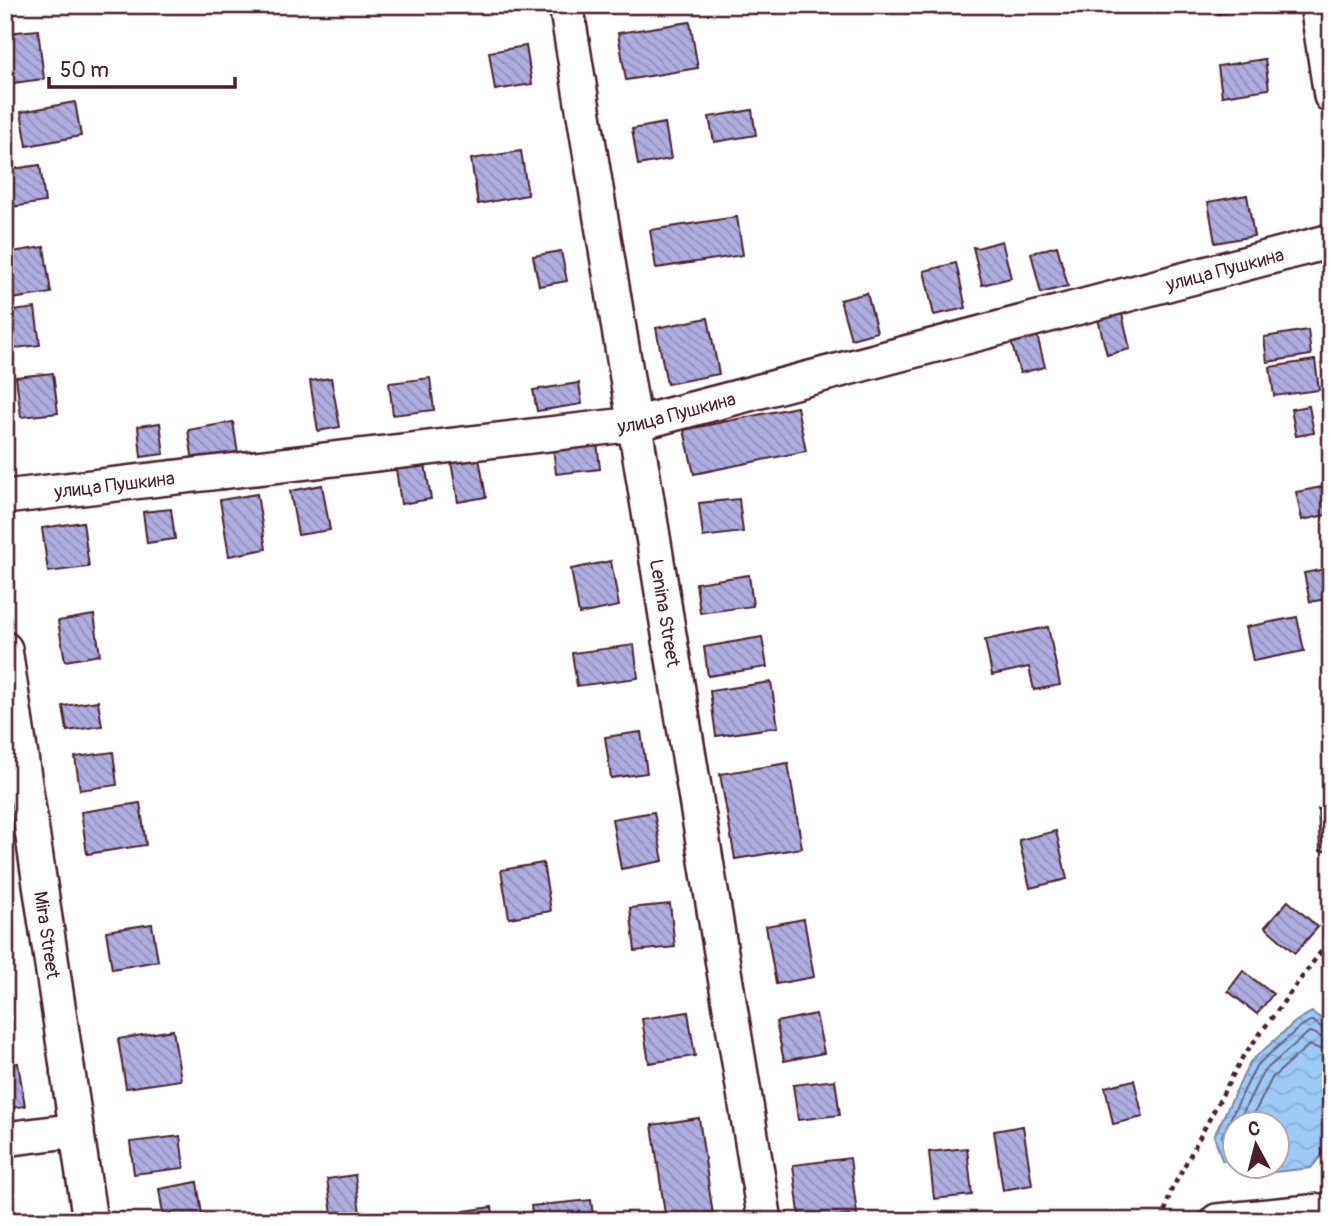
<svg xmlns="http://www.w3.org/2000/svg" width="1336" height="1226" font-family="Pangolin,sans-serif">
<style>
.water{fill:url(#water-waves);stroke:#7b85a5;stroke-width:2}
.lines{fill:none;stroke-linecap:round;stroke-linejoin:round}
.shore{stroke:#6b637c;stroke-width:2}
.building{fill:url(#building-back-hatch);stroke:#4a1f2b;stroke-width:2}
.minor-casing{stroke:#4a1f2b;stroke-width:38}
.path{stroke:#4a1f2b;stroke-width:4.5;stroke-dasharray:5 5;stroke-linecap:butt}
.minor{stroke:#fff;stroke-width:33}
.labels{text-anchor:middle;stroke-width:7;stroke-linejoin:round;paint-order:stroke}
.street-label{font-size:19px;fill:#4a1f2b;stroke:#fff}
</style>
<defs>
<pattern id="water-waves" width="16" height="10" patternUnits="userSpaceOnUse" patternTransform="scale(1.75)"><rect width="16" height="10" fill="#9cc9f6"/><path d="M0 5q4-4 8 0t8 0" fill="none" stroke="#88acd3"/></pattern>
<pattern id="building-back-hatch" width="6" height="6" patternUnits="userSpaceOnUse" patternTransform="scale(1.75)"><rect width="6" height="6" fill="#afaee0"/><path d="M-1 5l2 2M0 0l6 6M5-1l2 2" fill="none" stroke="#908db6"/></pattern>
</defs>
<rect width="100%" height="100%" fill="#fff"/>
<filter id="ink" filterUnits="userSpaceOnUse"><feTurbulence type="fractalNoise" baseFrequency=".0143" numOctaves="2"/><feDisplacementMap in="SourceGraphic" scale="14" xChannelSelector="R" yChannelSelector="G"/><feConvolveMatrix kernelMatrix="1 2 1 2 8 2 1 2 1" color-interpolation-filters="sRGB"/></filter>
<g filter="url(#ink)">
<!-- water -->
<polygon class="water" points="1312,1012 1331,1026 1331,1144 1311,1168 1265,1173 1243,1167 1276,1166 1276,1124 1234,1124 1234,1164 1222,1160 1214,1136 1250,1062 1296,1021"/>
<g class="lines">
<!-- shore -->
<g class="shore">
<path d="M1237,1124l26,-52 46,-40c8,0 13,8 22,8"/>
<polyline points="1249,1124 1272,1078 1309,1045 1323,1050 1331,1051"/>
<polyline points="1234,1157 1228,1154 1222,1136 1256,1066 1300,1027 1310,1021 1313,1021 1326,1031 1331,1031"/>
</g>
</g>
<!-- building -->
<g class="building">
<polygon points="1217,5 1259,5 1259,7 1218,14"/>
<polygon points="690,22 698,68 626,80 618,33"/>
<polygon points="38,30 44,79 5,84 5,33"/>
<polygon points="526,46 532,84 495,90 489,52"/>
<polygon points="1265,59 1269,89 1222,96 1218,66"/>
<polygon points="75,102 81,136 27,146 21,112"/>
<polygon points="752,110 756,135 714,142 709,117"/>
<polygon points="665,123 671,159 638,165 632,129"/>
<polygon points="521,151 528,195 478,204 471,159"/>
<polygon points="40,165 45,202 5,208 5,170"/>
<polygon points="1247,195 1254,236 1215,243 1208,202"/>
<polygon points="737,217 743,255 656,268 650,230"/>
<polygon points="1002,241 1011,278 982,285 973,247 977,248"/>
<polygon points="1057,246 1068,286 1041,293 1031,253"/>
<polygon points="44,247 51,293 5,300 5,253"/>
<polygon points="561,251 567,281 539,286 533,256"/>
<polygon points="956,263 966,308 934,315 924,271"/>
<polygon points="867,293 877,332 851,339 840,300"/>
<polygon points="35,308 40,345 9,349 5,312"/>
<polygon points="1121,309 1130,349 1107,355 1097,315"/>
<polygon points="708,318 719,374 667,384 656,328"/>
<polygon points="1308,330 1311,355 1267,362 1264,337"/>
<polygon points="1036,331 1045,367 1020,373 1010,338"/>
<polygon points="1315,360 1319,390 1274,396 1270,367"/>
<polygon points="53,373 58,413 21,417 16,377"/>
<polygon points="331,378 340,427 318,431 310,381"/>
<polygon points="430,378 434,410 393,415 389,383"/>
<polygon points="579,383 582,404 537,411 533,390"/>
<polygon points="1309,406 1314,433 1296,436 1291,409"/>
<polygon points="797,407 806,451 694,474 684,430"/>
<polygon points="233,422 239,460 194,467 188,430"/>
<polygon points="160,423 164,454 141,457 138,426"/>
<polygon points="597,442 600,469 556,474 553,447"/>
<polygon points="479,458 486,497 458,502 451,462"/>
<polygon points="425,464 431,499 401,504 396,469"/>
<polygon points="322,485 330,530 298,535 290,491"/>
<polygon points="1327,486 1331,504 1331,514 1302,520 1296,492"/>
<polygon points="257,494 266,549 229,556 220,500"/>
<polygon points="739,499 743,532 703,537 699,503"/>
<polygon points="171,509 175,539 147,543 143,512"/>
<polygon points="83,522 89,567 48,572 42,528"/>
<polygon points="611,561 619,606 579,614 571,569"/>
<polygon points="1331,568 1331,598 1310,602 1304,573"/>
<polygon points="749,575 753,606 700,613 696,583"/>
<polygon points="94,615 100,655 65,661 58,621"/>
<polygon points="1297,617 1304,651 1253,661 1246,627"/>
<polygon points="1048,627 1060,685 1034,690 1029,667 992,675 985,640"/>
<polygon points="762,637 767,667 708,676 704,647"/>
<polygon points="634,645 638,678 577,686 572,653"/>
<polygon points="771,682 778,727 716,736 710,691"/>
<polygon points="98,701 102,726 67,731 63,706"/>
<polygon points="641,732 647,773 611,778 605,737"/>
<polygon points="113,752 117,785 80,790 75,757"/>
<polygon points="788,763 802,848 735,859 720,774"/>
<polygon points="140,803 146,845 87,854 81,812"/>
<polygon points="1318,809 1331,809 1331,851 1320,851"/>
<polygon points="654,812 663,861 621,869 612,819"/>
<polygon points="1056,831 1067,879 1030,888 1019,840"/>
<polygon points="543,863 551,911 509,918 501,870"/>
<polygon points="1288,901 1318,927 1295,953 1265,927"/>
<polygon points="670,904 675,947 635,951 630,908"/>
<polygon points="804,919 814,977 776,984 766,926"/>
<polygon points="152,924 158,961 112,969 106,931"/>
<polygon points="1243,971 1273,994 1257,1014 1228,991"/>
<polygon points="688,1012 695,1056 649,1063 642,1019"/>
<polygon points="816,1014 824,1053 784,1061 776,1022"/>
<polygon points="173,1030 181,1080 126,1088 118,1039"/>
<polygon points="18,1063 25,1106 5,1109 5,1065"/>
<polygon points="835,1080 840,1115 798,1120 793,1085"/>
<polygon points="1134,1080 1143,1117 1113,1124 1105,1087"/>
<polygon points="699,1118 713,1215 666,1221 652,1125"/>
<polygon points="1023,1126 1032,1185 1003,1190 994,1131"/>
<polygon points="180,1136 184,1168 134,1174 130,1142"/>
<polygon points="967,1148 972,1195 934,1199 929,1152"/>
<polygon points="850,1158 857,1214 800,1221 793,1165"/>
<polygon points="355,1175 361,1221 333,1221 327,1179"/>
<polygon points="197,1182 203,1221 164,1221 159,1189"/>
<polygon points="591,1200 594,1221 533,1221 531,1206"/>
<polygon points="492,1207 494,1221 465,1221 464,1211"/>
</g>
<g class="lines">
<!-- minor casing -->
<g class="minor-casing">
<g id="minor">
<path id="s1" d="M566,5l199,1216"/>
<polyline points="1317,5 1331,96"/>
<path id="s2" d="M5,497l630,-73 696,-183"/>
<path id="s3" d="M5,649l85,572"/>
<polyline points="5,1139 77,1130"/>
<polyline points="1217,1221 1331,1210"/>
</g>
</g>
<!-- path -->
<polyline class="path" points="1162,1221 1171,1191 1242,1058 1331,938"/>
<!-- minor -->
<use href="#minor" class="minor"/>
</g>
</g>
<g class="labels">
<!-- street labels -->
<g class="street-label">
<text dy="7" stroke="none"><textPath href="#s2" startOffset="1244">улица Пушкина</textPath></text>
<text dy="7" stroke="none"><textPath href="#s2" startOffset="677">улица Пушкина</textPath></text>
<text dy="7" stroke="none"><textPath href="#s2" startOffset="110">улица Пушкина</textPath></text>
<text dy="7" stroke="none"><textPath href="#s1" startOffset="616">Lenina Street</textPath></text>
<text dy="7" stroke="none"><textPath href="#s3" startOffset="289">Mira Street</textPath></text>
</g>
</g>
<!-- margin -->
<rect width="1336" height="1226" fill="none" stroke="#fff" stroke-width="28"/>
<rect x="14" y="14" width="1308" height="1198" fill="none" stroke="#4a1f2b" stroke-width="2.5" filter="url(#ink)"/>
<!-- north arrow -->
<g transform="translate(1256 1145) rotate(353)"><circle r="33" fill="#ffffff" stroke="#b7a5aa" stroke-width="2"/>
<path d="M0-5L12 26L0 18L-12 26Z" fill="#4a1f2b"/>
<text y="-10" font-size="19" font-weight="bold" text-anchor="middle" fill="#4a1f2b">С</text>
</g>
<!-- scale -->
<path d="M49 77v10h186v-10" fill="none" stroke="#4a1f2b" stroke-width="3.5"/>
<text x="60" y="77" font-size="21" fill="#4a1f2b" stroke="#ffffff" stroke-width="5" paint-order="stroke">50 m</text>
</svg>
